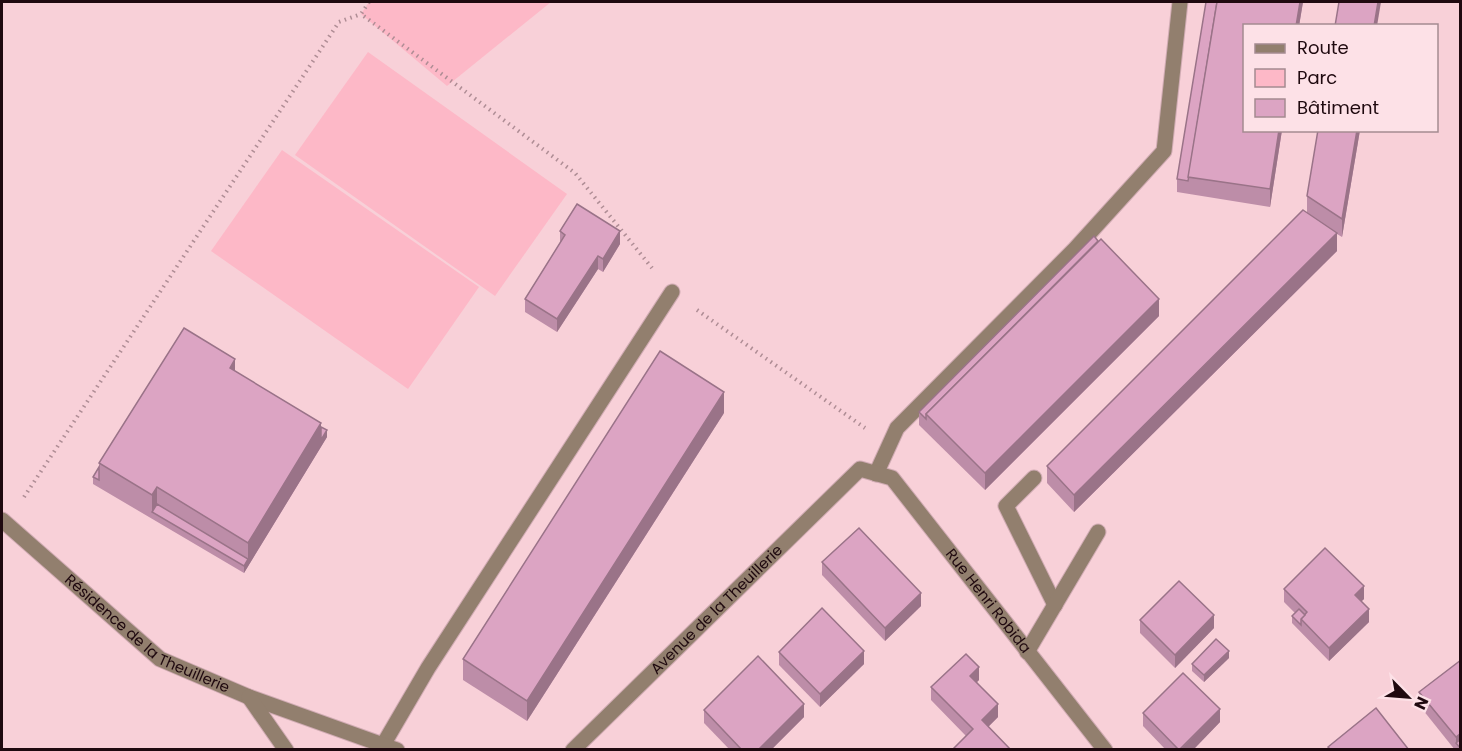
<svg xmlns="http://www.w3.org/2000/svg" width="1462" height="751" font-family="Poppins,sans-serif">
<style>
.green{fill:#fdb8c7}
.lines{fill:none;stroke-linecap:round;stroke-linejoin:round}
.lane-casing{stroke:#d1acb4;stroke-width:17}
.street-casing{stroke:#d1acb4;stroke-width:17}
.path{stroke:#af8d95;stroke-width:4;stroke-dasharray:1.5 4.5;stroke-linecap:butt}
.lane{stroke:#927f6e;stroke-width:15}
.street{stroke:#927f6e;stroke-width:15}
.wall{fill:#bd8da8}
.shaded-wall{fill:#9a7388}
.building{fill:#dca4c3;stroke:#9a7388;stroke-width:1.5}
.labels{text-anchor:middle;stroke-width:5;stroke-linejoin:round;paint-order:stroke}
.street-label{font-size:15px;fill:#1f090f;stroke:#fde1e7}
</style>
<rect width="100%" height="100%" fill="#f8d0d8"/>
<!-- green -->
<g class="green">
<polygon points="369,2 551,2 447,86 361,14"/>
<polygon points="368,52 567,194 495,296 295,155"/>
<polygon points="282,150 479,287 408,389 211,251"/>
</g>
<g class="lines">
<!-- lane casing -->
<g class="lane-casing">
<g id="lane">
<polyline points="876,474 897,428 1075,249 1164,151 1180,2"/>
<polyline points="383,745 428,668 672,292"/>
</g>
</g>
<!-- street casing -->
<g class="street-casing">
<g id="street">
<polyline points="1034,478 1006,506 1055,605"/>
<path id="s1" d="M2,520l158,139 89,38 148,53"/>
<polyline points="1027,652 1098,532"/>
<polyline points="249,697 286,750"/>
<path id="s2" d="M573,750l287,-281 32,9 213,272"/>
</g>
</g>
<!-- path -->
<g class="path">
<polyline points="369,2 361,14 575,173 652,268"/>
<polyline points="697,310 865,428"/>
<polyline points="24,497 339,22 361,14"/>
</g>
<!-- lane -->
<use href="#lane" class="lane"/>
<!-- street -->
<use href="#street" class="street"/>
</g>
<!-- wall -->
<g class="wall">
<polygon points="1206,2 1303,2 1299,26 1245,26 1282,130 1270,207 1177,192 1177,179"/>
<polygon points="1360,130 1342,237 1337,234 1337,251 1074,512 1047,483 1047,466 1307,213 1307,196"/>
<polygon points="560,231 620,244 603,272 598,269 557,332 525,312 525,299 560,244"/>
<polygon points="1098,241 1159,316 985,490 919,425 919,412"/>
<polygon points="235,371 321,427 327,437 244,573 93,484 93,477 99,467 99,463"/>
<polygon points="724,413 527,721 463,680 463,659"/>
<polygon points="822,562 921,606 885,641 822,575"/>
<polygon points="1284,589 1364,599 1361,601 1369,622 1329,661 1292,623 1292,616 1295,613 1284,602"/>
<polygon points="1140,620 1214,628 1175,668 1140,633"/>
<polygon points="779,652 864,664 820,707 779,665"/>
<polygon points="1229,658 1204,682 1192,671 1192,664"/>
<polygon points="1461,660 1461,750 1455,750 1419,705 1419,692"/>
<polygon points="979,680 977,682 998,717 988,727 966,736 931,700 931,687"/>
<polygon points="704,710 804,717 771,750 730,750 704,723"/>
<polygon points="1143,713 1220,722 1193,750 1166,750 1143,726"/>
</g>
<!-- shaded-wall -->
<g class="shaded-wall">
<polygon points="1300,2 1303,2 1299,26 1296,26"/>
<polygon points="1378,2 1381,2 1377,26 1374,26"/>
<polygon points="1279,130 1282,130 1270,207 1270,189"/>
<polygon points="1357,130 1360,130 1342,237 1342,219"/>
<polygon points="620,231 620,244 603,272 603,259"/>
<polygon points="1337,233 1337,251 1074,512 1074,495"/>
<polygon points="598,256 598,269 557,332 557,319"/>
<polygon points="1159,299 1159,316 985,490 985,473"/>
<polygon points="235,359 235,382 230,368"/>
<polygon points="724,392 724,413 527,721 527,701"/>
<polygon points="321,423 321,440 327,430 327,437 244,573 244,566 248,559 248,543"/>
<polygon points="157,487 157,511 152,512 152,495"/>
<polygon points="1364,586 1364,599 1355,608 1355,595"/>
<polygon points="921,593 921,606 885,641 885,628"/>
<polygon points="1369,609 1369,622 1329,661 1329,648"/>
<polygon points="1214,615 1214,628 1175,668 1175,655"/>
<polygon points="864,651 864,664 820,707 820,694"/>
<polygon points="1229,651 1229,658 1204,682 1204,675"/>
<polygon points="979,667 979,680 970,689 970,676"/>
<polygon points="804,704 804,717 771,750 758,750"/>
<polygon points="998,704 998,717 982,733 982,720"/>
<polygon points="1220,709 1220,722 1193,750 1180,750"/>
<polygon points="1461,733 1461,746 1456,743 1456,737"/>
</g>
<!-- building -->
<g class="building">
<polygon points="1206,2 1217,2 1188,181 1177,179"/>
<polygon points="1217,2 1300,2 1296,26 1245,26 1245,130 1279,130 1270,189 1188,177"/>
<polygon points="1339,2 1378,2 1374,26 1335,26"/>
<polygon points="1318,130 1357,130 1342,219 1307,196"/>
<polygon points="577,204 620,231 603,259 598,256 557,319 525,299 565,235 560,231"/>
<polygon points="1303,210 1337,233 1074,495 1047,466"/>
<polygon points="1094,236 1098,241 926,414 926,419 919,412"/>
<polygon points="1101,239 1159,299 985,473 926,414"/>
<polygon points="184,328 235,359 230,368 321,423 248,543 157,487 152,495 99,463"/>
<polygon points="660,351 724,392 527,701 463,659"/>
<polygon points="321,427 327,430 321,440"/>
<polygon points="99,467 99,480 93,477"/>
<polygon points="157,504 248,559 244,566 152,512"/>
<polygon points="859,528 921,593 885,628 822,562"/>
<polygon points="1325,548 1364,586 1355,595 1369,609 1329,648 1301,619 1307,612 1284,589"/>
<polygon points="1179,581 1214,615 1175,655 1140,620"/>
<polygon points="822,608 864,651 820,694 779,652"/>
<polygon points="1299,609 1305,615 1301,619 1301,625 1292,616"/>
<polygon points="1216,639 1229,651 1204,675 1192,664"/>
<polygon points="966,654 979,667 970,676 998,704 982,720 1011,750 952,750 973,729 931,687"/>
<polygon points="758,656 804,704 758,750 742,750 704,710"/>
<polygon points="1461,660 1461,733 1456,737 1419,692"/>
<polygon points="1183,673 1220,709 1179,750 1143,713"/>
<polygon points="1376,708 1409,750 1331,750 1328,747"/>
<polygon points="1461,739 1461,749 1456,743"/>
</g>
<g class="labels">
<!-- street labels -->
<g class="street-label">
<text dy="5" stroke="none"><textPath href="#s2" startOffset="591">Rue Henri Robida</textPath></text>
<text dy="5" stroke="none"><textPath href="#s2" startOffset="201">Avenue de la Theuillerie</textPath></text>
<text dy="5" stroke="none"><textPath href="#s1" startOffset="186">Résidence de la Theuillerie</textPath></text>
</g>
</g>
<!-- border -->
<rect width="1462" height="751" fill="none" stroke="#1f090f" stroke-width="6"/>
<!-- legend -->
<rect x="1243" y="24" width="195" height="108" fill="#fde1e7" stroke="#a48b91" stroke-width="1.5"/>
<rect x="1255" y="44" width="30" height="9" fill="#927f6e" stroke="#a48b91" stroke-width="1.5"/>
<text x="1297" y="54" font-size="18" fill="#1f090f">Route</text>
<rect x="1255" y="69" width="30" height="18" fill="#fdb8c7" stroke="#a48b91" stroke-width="1.5"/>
<text x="1297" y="84" font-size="18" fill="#1f090f">Parc</text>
<rect x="1255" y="99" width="30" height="18" fill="#dca4c3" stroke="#a48b91" stroke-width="1.5"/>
<text x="1297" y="114" font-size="18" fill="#1f090f">Bâtiment</text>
<!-- north arrow -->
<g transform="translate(1408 697) rotate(115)" stroke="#fde1e7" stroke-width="4.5" paint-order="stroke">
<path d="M0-4.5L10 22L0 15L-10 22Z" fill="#1f090f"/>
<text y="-9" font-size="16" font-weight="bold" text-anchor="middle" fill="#1f090f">N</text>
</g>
</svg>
